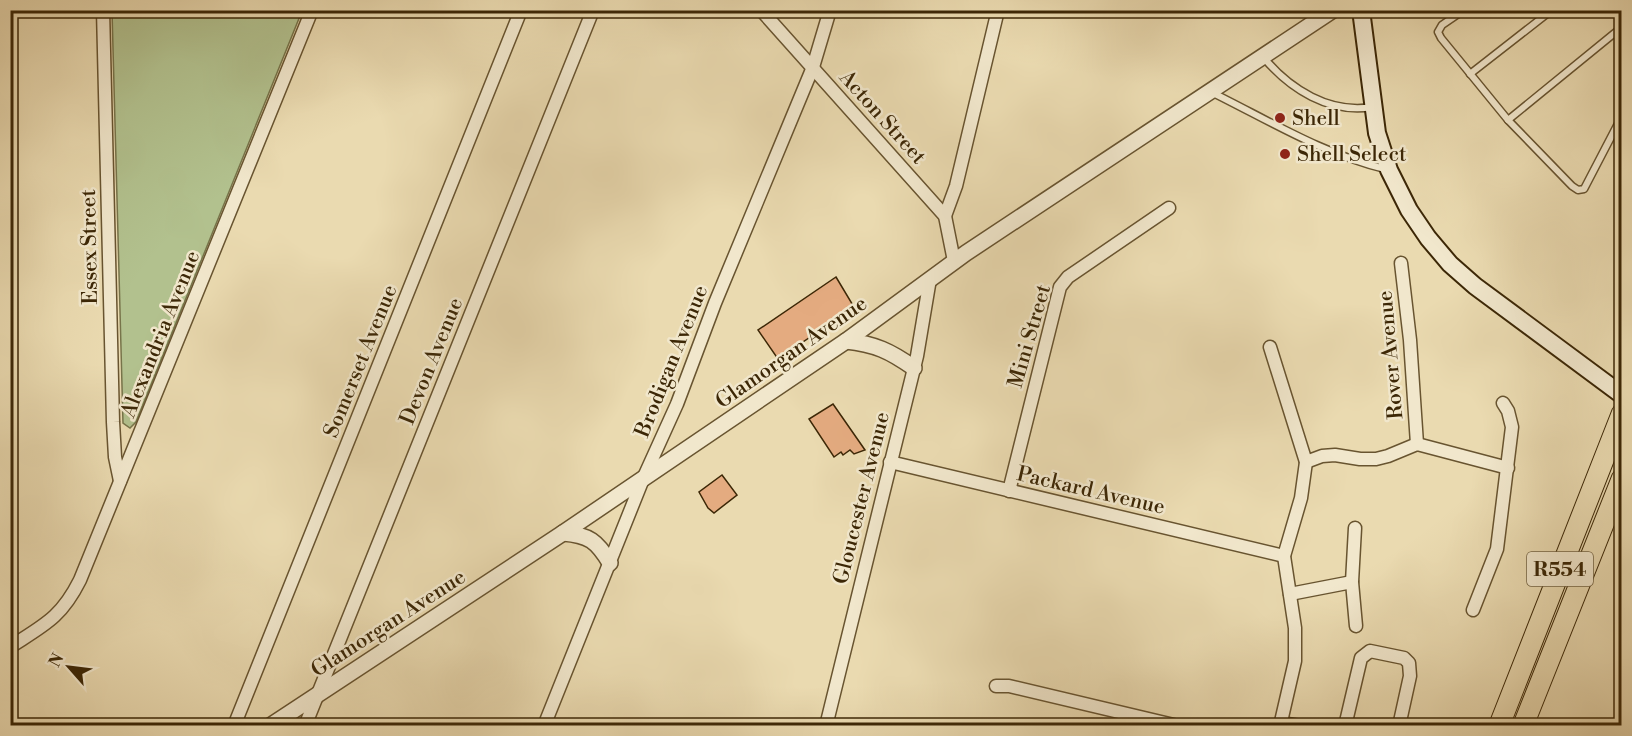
<svg xmlns="http://www.w3.org/2000/svg" width="1632" height="736" font-family="'Libre Bodoni',serif">
<style>
.green{fill:#b2c18e;stroke:#77744a;stroke-width:1.5}
.building{fill:#e4ab80;stroke:#3c2706;stroke-width:1.5}
.lines{fill:none;stroke-linecap:round;stroke-linejoin:round}
.service-casing{stroke:#685430;stroke-width:9}
.minor-casing{stroke:#685430;stroke-width:15}
.tertiary-casing{stroke:#685430;stroke-width:18}
.secondary-casing{stroke:#3c2706;stroke-width:20}
.primary-casing{stroke:#3c2706;stroke-width:22}
.service{stroke:#f1e7cc;stroke-width:6}
.minor{stroke:#f1e7cc;stroke-width:12}
.tertiary{stroke:#f1e7cc;stroke-width:15}
.secondary{stroke:#f1e7cc;stroke-width:16}
.primary{stroke:#eadab0;stroke-width:20}
.poi-dot{fill:#8f2418;stroke:#f1e7cc;stroke-width:2}
.labels{text-anchor:middle;stroke-width:5;stroke-linejoin:round;paint-order:stroke}
.shield{fill:#f1e7cc;stroke:#726141;stroke-width:1.5}
.shield-label{font-size:20px;font-weight:bold;fill:#3c2706}
.street-label{font-size:21px;fill:#3c2706;stroke:#f1e7cc}
.poi-label{font-size:21px;fill:#3c2706;stroke:#f1e7cc;text-anchor:start}
</style>
<rect width="100%" height="100%" fill="#eadab0"/>
<filter id="stains"><feTurbulence type="fractalNoise" baseFrequency=".00333" numOctaves="4"/><feColorMatrix values="0 0 0 0 .2 0 0 0 0 .09 0 0 0 0 .02 0 0 0 .5 -.17"/></filter>
<radialGradient id="worn" r=".72"><stop offset=".6" stop-color="#630" stop-opacity="0"/><stop offset="1" stop-color="#630" stop-opacity=".3"/></radialGradient>
<!-- green -->
<polygon class="green" points="112,11 302,11 136,422 130,428 123,423"/>
<!-- building -->
<g class="building">
<polygon points="836,277 854,307 778,359 758,330"/>
<polygon points="833,404 865,450 854,454 850,450 843,455 841,452 834,457 809,419"/>
<polygon points="722,475 737,495 714,513 708,508 699,492"/>
</g>
<g class="lines">
<!-- service casing -->
<g class="service-casing">
<g id="service">
<polyline points="1464,10 1442,25 1438,32 1441,38 1508,120 1572,186 1578,190 1584,189 1622,116"/>
<path d="M1264,58c26,31 65,56 108,49"/>
<polyline points="1470,74 1552,10"/>
<path d="M1211,92c57,28 112,62 174,77"/>
<polyline points="1508,120 1622,27"/>
</g>
</g>
<!-- minor casing -->
<g class="minor-casing">
<g id="minor">
<polyline points="103,10 113,422 115,457 120,481"/>
<polyline points="761,10 945,216 954,261"/>
<polyline points="945,216 956,186 998,10"/>
<polyline points="1401,263 1410,340 1417,444"/>
<polyline points="1270,347 1306,462 1301,498 1284,556 1295,628 1295,661 1280,726"/>
<polyline points="890,462 1284,556"/>
<polyline points="1306,462 1322,456 1335,455 1360,459 1376,459 1388,456 1417,444 1508,468"/>
<polyline points="1009,491 1060,287 1068,277 1169,208"/>
<polyline points="1355,528 1352,582 1356,626"/>
<polyline points="1290,594 1352,582"/>
<polyline points="1473,610 1497,549 1512,427 1508,411 1503,403"/>
<path d="M10,647c34,-22 51,-29 70,-67l232,-570"/>
<polyline points="996,686 1009,686 1178,726"/>
<polyline points="1281,723 1300,726"/>
<polyline points="234,726 521,10"/>
<polyline points="305,726 593,10"/>
<polyline points="544,726 643,479 677,404 715,303 813,67 830,10"/>
<polyline points="826,726 917,356 930,279"/>
<polyline points="1345,726 1361,658 1370,651 1404,658 1409,663 1410,676 1399,726"/>
<polyline points="1615,726 1622,720"/>
</g>
</g>
<!-- tertiary casing -->
<g class="tertiary-casing">
<g id="tertiary">
<path d="M846,341c29,3 44,10 68,27"/>
<path d="M563,533c26,2 34,8 47,30"/>
<polyline points="270,726 563,533 846,341 966,253 1333,10"/>
</g>
</g>
<!-- secondary casing -->
<g class="secondary-casing">
<polyline id="secondary" points="1361,10 1377,133 1389,170 1409,210 1428,238 1450,264 1475,286 1622,395"/>
</g>
<!-- primary casing -->
<g class="primary-casing">
<g id="primary">
<polyline points="1499,726 1622,413"/>
<polyline points="1523,726 1622,478"/>
</g>
</g>
<!-- service -->
<use href="#service" class="service"/>
<!-- minor -->
<use href="#minor" class="minor"/>
<!-- tertiary -->
<use href="#tertiary" class="tertiary"/>
<!-- secondary -->
<use href="#secondary" class="secondary"/>
<!-- primary -->
<use href="#primary" class="primary"/>
</g>
<!-- markers -->
<g class="poi-dot">
<circle cx="1280" cy="118" r="6"/>
<circle cx="1285" cy="154" r="6"/>
</g>
<g class="labels">
<!-- shield labels -->
<rect class="shield" x="1527" y="552" width="66" height="34" rx="4.5"/>
<g class="shield-label">
<text x="1560" y="576">R554</text>
</g>
<!-- street labels -->
<g class="street-label">
<text transform="translate(883 117) rotate(48)" y="7">Acton Street</text>
<text transform="translate(89 247) rotate(-91)" y="7">Essex Street</text>
<text transform="translate(160 334) rotate(-68)" y="7">Alexandria Avenue</text>
<text transform="translate(1029 336) rotate(-74)" y="7">Mini Street</text>
<text transform="translate(791 352) rotate(-35)" y="7">Glamorgan Avenue</text>
<text transform="translate(1390 355) rotate(-95)" y="7">Rover Avenue</text>
<text transform="translate(360 361) rotate(-68)" y="7">Somerset Avenue</text>
<text transform="translate(431 361) rotate(-68)" y="7">Devon Avenue</text>
<text transform="translate(671 361) rotate(-68)" y="7">Brodigan Avenue</text>
<text transform="translate(1091 490) rotate(13)" y="7">Packard Avenue</text>
<text transform="translate(861 498) rotate(-76)" y="7">Gloucester Avenue</text>
<text transform="translate(388 623) rotate(-33)" y="7">Glamorgan Avenue</text>
</g>
<!-- poi labels -->
<g class="poi-label">
<text x="1292" y="125">Shell</text>
<text x="1297" y="161">Shell Select</text>
</g>
</g>
<!-- margin -->
<rect width="1632" height="736" fill="none" stroke="#eadab0" stroke-width="36"/>
<rect x="12" y="12" width="1608" height="712" fill="none" stroke="#3c2706" stroke-width="3"/>
<rect x="18" y="18" width="1596" height="700" fill="none" stroke="#3c2706" stroke-width="1.5"/>
<!-- north arrow -->
<g transform="translate(69 667) rotate(298)" stroke="#f1e7cc" stroke-width="4.5" paint-order="stroke">
<path d="M0-4.5L10 22L0 15L-10 22Z" fill="#3c2706"/>
<text y="-9" font-size="16" font-weight="bold" text-anchor="middle" fill="#3c2706">N</text>
</g>
<rect width="100%" height="100%" filter="url(#stains)"/>
<rect width="100%" height="100%" fill="url(#worn)"/>
</svg>
